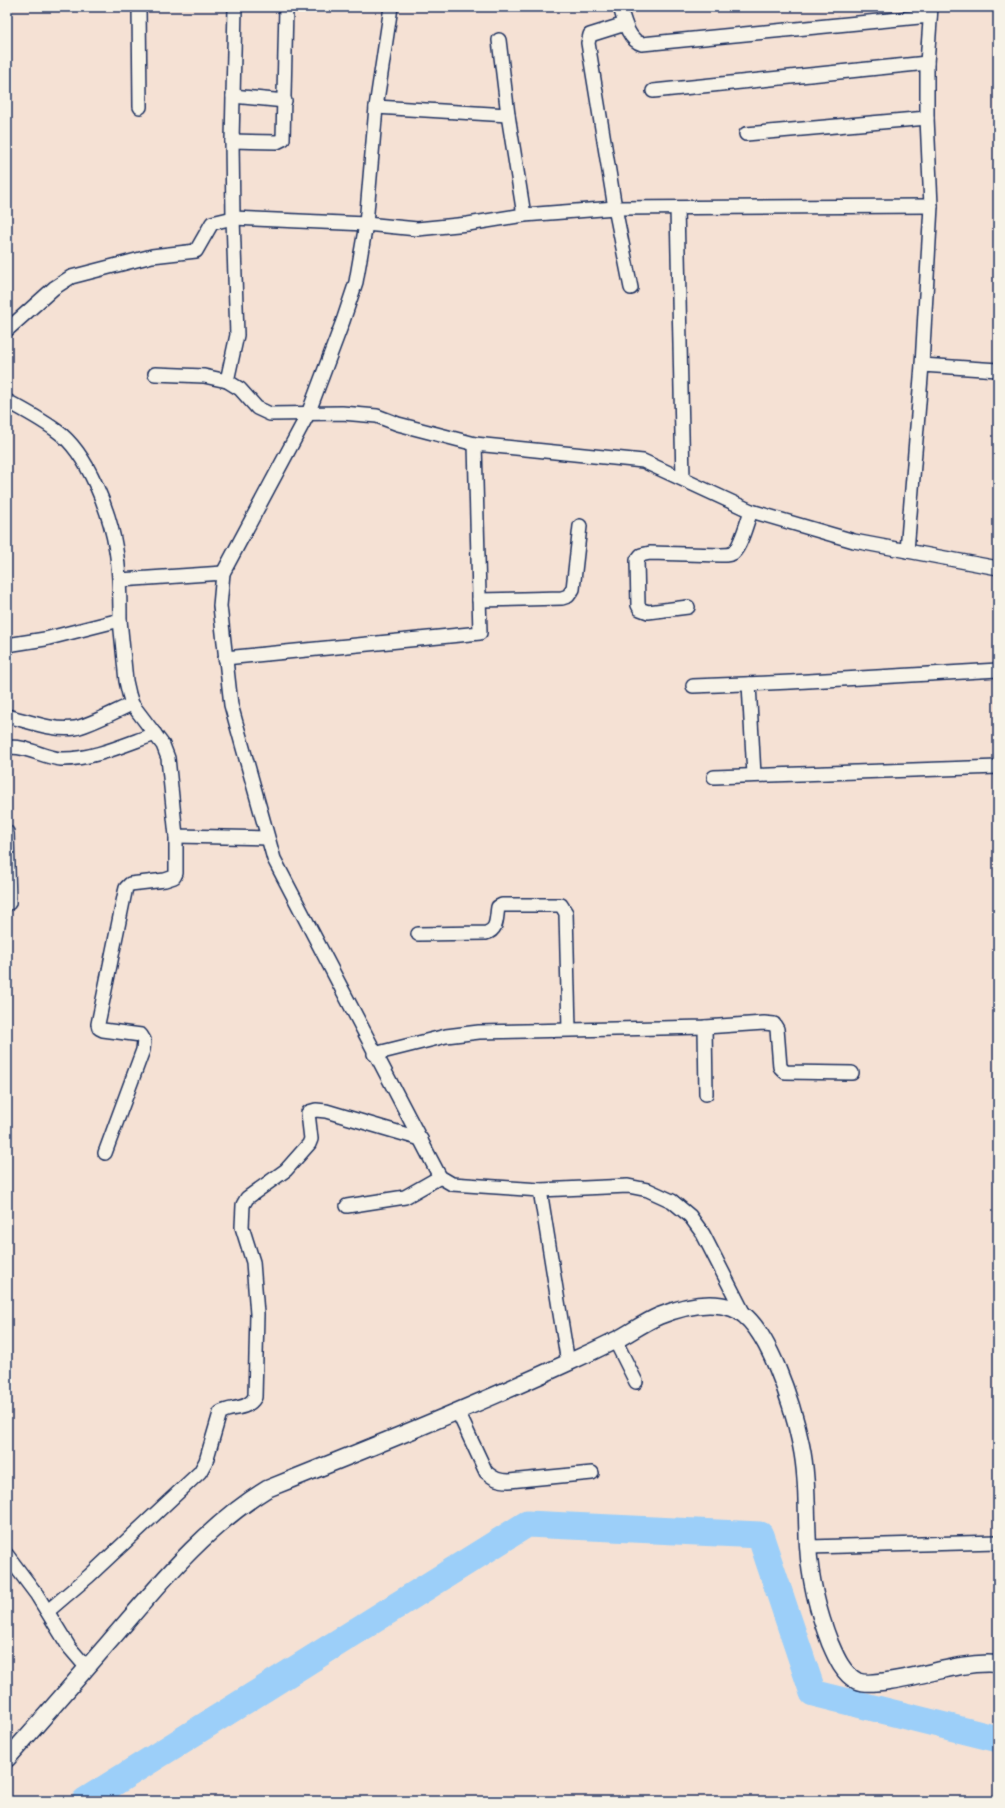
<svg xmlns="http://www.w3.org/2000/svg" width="1005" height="1808" font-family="Mynerve,sans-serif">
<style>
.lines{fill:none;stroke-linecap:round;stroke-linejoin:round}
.river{stroke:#9ccff9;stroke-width:27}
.minor-casing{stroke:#1b2f5e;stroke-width:16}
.tertiary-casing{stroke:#1b2f5e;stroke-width:19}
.minor{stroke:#f7f3e8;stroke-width:13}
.tertiary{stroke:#f7f3e8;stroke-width:16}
</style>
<rect width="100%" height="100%" fill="#f5e1d4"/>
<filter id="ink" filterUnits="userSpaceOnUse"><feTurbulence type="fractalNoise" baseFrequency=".025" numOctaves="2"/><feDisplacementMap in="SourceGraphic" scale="8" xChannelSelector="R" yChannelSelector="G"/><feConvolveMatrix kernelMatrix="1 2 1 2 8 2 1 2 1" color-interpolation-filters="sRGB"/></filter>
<g filter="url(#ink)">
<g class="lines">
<!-- river -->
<polyline class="river" points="85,1801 527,1524 760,1535 813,1693 998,1739"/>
<!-- minor casing -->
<g class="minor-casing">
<g id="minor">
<polyline points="139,7 140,107"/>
<polyline points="391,7 376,107 366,224 356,282 343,321 308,414 223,573 220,606 231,705 274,859 440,1177 452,1184 540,1190 628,1186 648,1190 672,1201 690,1216 703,1234 744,1314"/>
<path d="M620,7c4,13 8,33 22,37l288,-28"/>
<polyline points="625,24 590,35 588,43 615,208 631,288"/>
<polyline points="499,40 508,115 524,215"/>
<polyline points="653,91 927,63"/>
<polyline points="233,96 285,101"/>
<polyline points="376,107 508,115"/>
<polyline points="746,134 927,118"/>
<polyline points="232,141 277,142 283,139 286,7"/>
<polyline points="677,208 683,479"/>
<polyline points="7,330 54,288 71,277 152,256 196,251 212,223 233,218 366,224 417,229 468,224 524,215 615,208 931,206"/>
<polyline points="922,365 998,370"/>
<polyline points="155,374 204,376 227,381 240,389 257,408 270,414 342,413 377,416 398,424 475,444 643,461 751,511 854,541 998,568"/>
<polyline points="227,381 237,335 233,218 232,141 235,8"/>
<path d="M7,401c17,9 35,19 50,30 31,22 53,82 59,119 4,23 4,47 4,70l-75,19 -38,6"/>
<polyline points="907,551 922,365 931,206 927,118 927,63 931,7"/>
<polyline points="120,580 223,573"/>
<polyline points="479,600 562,598 568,596 573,589 580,526"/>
<path d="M688,607l-40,5 -8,-3 -2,-4 -1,-45 4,-5 9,-2 71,2c4,0 9,0 12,-2 8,-7 14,-31 18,-42"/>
<polyline points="120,620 126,681 129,694 132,704 163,745 168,758 176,836 267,838"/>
<polyline points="225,658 480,633 475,444"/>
<polyline points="749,684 754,775"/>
<polyline points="693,686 791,682 998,670"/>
<path d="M7,716c21,5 46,15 68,12 13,-2 43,-18 57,-24"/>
<path d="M7,748c17,-4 37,10 54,11 31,1 65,-15 94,-25"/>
<polyline points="714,777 998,767"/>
<polyline points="7,832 9,903"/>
<path d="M418,934l68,-1c12,-3 10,-15 12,-26l4,-2h59l5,8 3,116"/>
<polyline points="705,1027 706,1094"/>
<polyline points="374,1054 446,1036 479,1032 705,1027 764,1023 774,1024 777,1029 780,1067 785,1072 852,1073"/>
<polyline points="105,1153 143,1050 144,1040 141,1035 103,1030 99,1028 98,1024 125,892 126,888 130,884 165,880 174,877 176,873 176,836"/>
<polyline points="540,1190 568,1363"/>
<polyline points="347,1206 405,1197 440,1177"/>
<polyline points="615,1340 636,1382"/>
<path d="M458,1412l28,60c8,7 13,9 23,9l83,-8"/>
<polyline points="808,1547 998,1542"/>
<polyline points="7,1555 37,1595 69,1647 87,1668"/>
<path d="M48,1611l41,-35 111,-104 6,-11 14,-48c11,-7 27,-2 35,-16l2,-83 -4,-52 -11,-35 1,-22 4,-7 39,-28 23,-26 2,-5 -3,-26 1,-1 7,-2 10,1 95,28"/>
</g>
</g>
<!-- tertiary casing -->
<g class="tertiary-casing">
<path id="tertiary" d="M7,1759c39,-44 77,-88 116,-133 43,-50 87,-102 144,-137 100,-40 200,-80 298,-125 18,-8 35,-16 53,-25 13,-7 27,-17 41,-23 22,-9 50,-16 73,-8 36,12 62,103 69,137 7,33 5,67 7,101 2,33 10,66 22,97 6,14 13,31 27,38 17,8 83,-12 104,-15 12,-2 25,-3 37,-2"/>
</g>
<!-- minor -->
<use href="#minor" class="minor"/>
<!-- tertiary -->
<use href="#tertiary" class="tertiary"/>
</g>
</g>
<!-- margin -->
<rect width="1005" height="1808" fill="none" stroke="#f7f3e8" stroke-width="24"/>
<rect x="12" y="12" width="981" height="1784" fill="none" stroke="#1b2f5e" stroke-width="1.5" filter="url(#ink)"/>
</svg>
